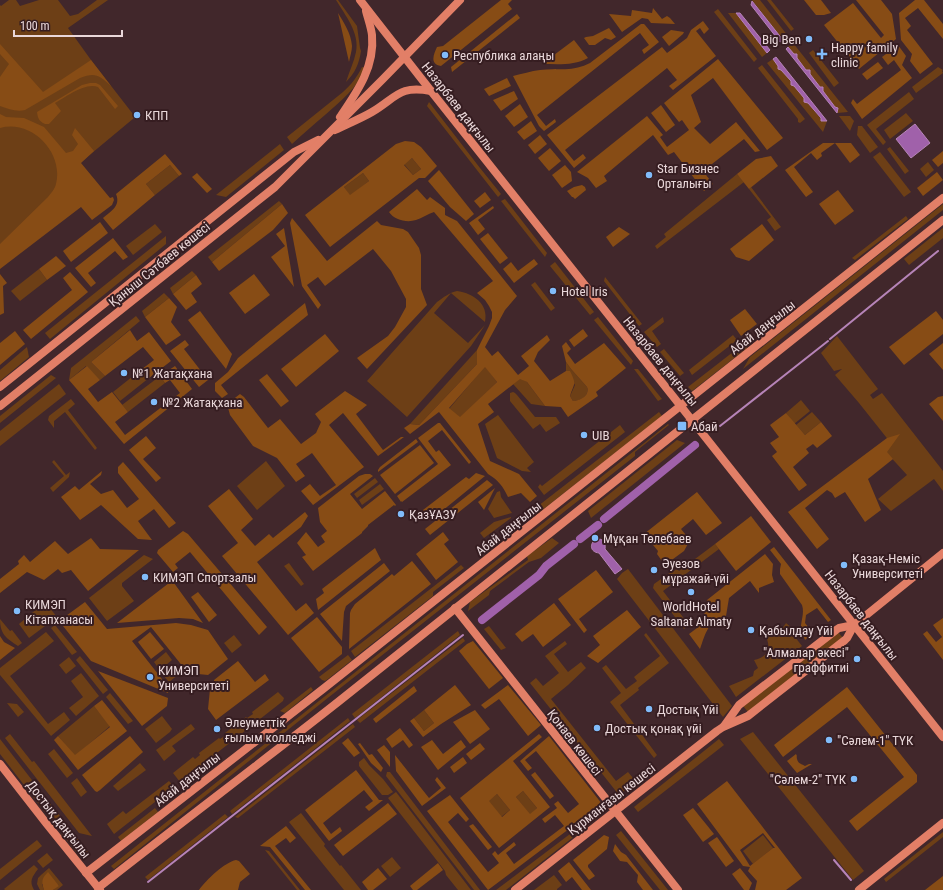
<svg xmlns="http://www.w3.org/2000/svg" width="943" height="890" font-family="'Roboto Condensed',sans-serif">
<style>
.green{fill:#6d3f16}
.forest{fill:#874c15;fill-rule:evenodd}
.water{fill:#a061aa;stroke:#b684b8}
.lines{fill:none;stroke-linecap:round;stroke-linejoin:round}
.stream{stroke:#b684b8;stroke-width:2}
.canal{stroke:#a061aa;stroke-width:8}
.secondary{stroke:#e27f67;stroke-width:8}
.poi-dot{fill:#81bcfa;stroke:#361d21;stroke-width:1.5}
.labels{text-anchor:middle;stroke-width:4;stroke-linejoin:round;paint-order:stroke}
.poi-label{font-size:13px;fill:#e9d7d9;stroke:#361d21;text-anchor:start}
.street-label{font-size:13px;fill:#e9d7d9;stroke:#361d21}
</style>
<rect width="100%" height="100%" fill="#41272b"/>
<!-- green -->
<g class="green">
<polygon points="9,0 16,0 20,6 39,0 58,0 70,16 78,14 97,0 108,0 68,28 91,60 136,118 134,118 74,168 0,266 0,5 1,6"/>
<path d="M336,0h2l19,26 3,22 1,3c-2,13 -6,22 -15,31 3,-10 8,-20 10,-30 4,-19 -11,-37 -20,-52z"/>
<polygon points="752,0 760,0 788,36 783,40"/>
<polygon points="767,0 771,0 794,29 791,31"/>
<polygon points="718,9 757,59 754,62 714,12"/>
<polygon points="728,13 736,13 767,53 762,57"/>
<polygon points="793,43 848,112 837,113 838,108 835,107 823,91 823,87 820,87 788,47"/>
<polygon points="813,50 839,83 834,87 809,53"/>
<polygon points="773,59 804,98 804,102 808,103 821,119 821,121 827,121 823,132 767,63"/>
<polygon points="762,65 805,119 800,123 798,122 798,119 758,68"/>
<path d="M362,67l4,1c-10,21 -24,32 -41,47 -11,9 -22,19 -33,29l-5,-7 56,-45c8,-7 14,-15 19,-25z"/>
<polygon points="938,67 943,70 942,71 943,73 916,93 912,87"/>
<polygon points="909,92 914,99 876,129 886,142 883,145 867,125"/>
<polygon points="429,102 480,168 501,194 498,197 427,106"/>
<polygon points="906,113 913,121 890,139 884,130"/>
<polygon points="839,116 850,116 854,121 850,131"/>
<polygon points="858,126 862,126 878,147 870,153 857,135"/>
<polygon points="280,144 284,150 226,197 216,195"/>
<polygon points="890,147 909,171 905,174 887,149"/>
<polygon points="880,152 911,192 904,197 873,157"/>
<polygon points="412,158 421,169 413,175 404,164"/>
<polygon points="928,162 934,170 926,177 920,169"/>
<polygon points="170,165 179,176 155,195 146,184"/>
<polygon points="363,173 369,181 350,196 344,187"/>
<polygon points="737,174 744,182 657,249 655,246 666,237 664,234"/>
<polygon points="751,187 781,227 775,231 767,220 771,217 749,189"/>
<polygon points="505,199 547,253 545,257 501,201"/>
<polygon points="279,201 282,204 212,262 208,257"/>
<polygon points="943,204 943,210 743,369 750,357"/>
<polygon points="906,216 908,219 855,260 852,258"/>
<polygon points="155,224 162,232 133,255 126,246"/>
<polygon points="943,228 943,238 909,265 904,259"/>
<polygon points="166,236 166,244 50,339 45,333"/>
<polygon points="555,262 594,312 590,315 550,266"/>
<polygon points="39,269 47,280 20,301 11,291"/>
<polygon points="192,271 196,275 173,294 170,288"/>
<polygon points="605,277 642,324 639,326 604,281"/>
<polygon points="535,282 555,308 551,311 531,285"/>
<path d="M457,291c16,2 32,13 28,31l-34,-29 -17,20 34,30 17,-18 -14,21 -64,71 -40,-36 70,-79c7,-5 12,-9 20,-11z"/>
<polygon points="164,293 169,298 145,317 142,311"/>
<polygon points="136,316 140,321 91,362 105,376 100,380 86,366 69,380 71,368"/>
<polygon points="598,317 633,361 631,365 594,320"/>
<polygon points="663,317 664,322 652,331 661,344 657,347 644,332"/>
<polygon points="733,335 737,340 692,375 689,370"/>
<polygon points="837,336 878,389 870,395 873,399 882,393 943,471 943,491 934,479 891,511 878,499 907,475 886,452 890,442 859,403 835,375 842,369 834,371 821,353"/>
<polygon points="751,338 747,348 692,391 688,387"/>
<polygon points="27,347 29,357 0,381 0,370"/>
<polygon points="664,349 684,373 680,376 660,352"/>
<polygon points="477,350 477,364 419,425 410,424"/>
<path d="M566,362l5,7 16,18c3,8 -6,14 -14,14l-3,-5 5,-11 -9,-14z"/>
<polygon points="485,366 497,382 460,418 449,409"/>
<polygon points="142,369 149,378 120,401 113,392"/>
<polygon points="634,369 638,369 662,399 658,401"/>
<polygon points="51,375 56,378 0,423 0,416"/>
<polygon points="160,376 165,383 128,412 122,405"/>
<polygon points="520,378 527,382 545,406 531,404 513,384"/>
<polygon points="59,384 66,394 0,446 0,431"/>
<polygon points="513,392 515,393 517,395 535,417 556,417 560,423 546,432 540,424 533,429 510,401 510,393"/>
<polygon points="71,399 75,404 68,410 97,448 95,450 65,412 54,421 54,428 48,420 49,416"/>
<polygon points="801,400 810,411 794,424 786,413"/>
<polygon points="659,412 662,416 536,515 529,513"/>
<polygon points="812,412 821,422 805,435 796,425"/>
<polygon points="498,415 534,462 527,468 531,472 522,471 497,458 485,424"/>
<polygon points="668,424 669,425 635,452 635,456 329,697 114,869 111,866"/>
<polygon points="620,425 625,432 544,495 538,487 540,484 542,486"/>
<polygon points="677,440 685,443 591,518 588,511"/>
<polygon points="54,460 66,475 70,472 69,477 53,492 50,488 64,476 52,462"/>
<polygon points="266,461 285,486 257,510 237,486"/>
<polygon points="375,478 378,482 357,498 354,494"/>
<polygon points="380,484 384,489 362,505 359,500"/>
<polygon points="500,491 501,497 512,513 494,518 488,509 497,492"/>
<polygon points="511,517 511,518 484,538 480,533 494,522"/>
<polygon points="552,538 559,543 541,558 529,562 490,591 489,595 468,611 470,602 528,560 527,556"/>
<polygon points="715,544 719,549 663,591 689,625 684,629 653,588 654,584 668,574 677,569 679,571"/>
<polygon points="144,555 153,559 122,583 122,586 134,601 107,621 89,598"/>
<polygon points="289,563 304,584 301,586 284,566"/>
<polygon points="461,565 464,568 433,592 433,596 355,657 351,651"/>
<polygon points="628,569 732,706 723,717 617,579 622,573"/>
<polygon points="45,602 57,617 29,638 19,624"/>
<path d="M0,619l10,12 2,-1 10,13 -4,3c-12,-8 -18,-12 -18,-27z"/>
<path d="M786,623l6,5 3,9 7,9 -66,51 -7,-11 24,-10 1,-5 4,-3 -4,-8c17,-4 17,-14 10,-28l6,3 7,1z"/>
<polygon points="55,625 77,652 72,655 51,628"/>
<polygon points="489,626 506,648 501,650 484,629"/>
<polygon points="458,631 460,635 355,718 352,714"/>
<polygon points="46,632 54,641 10,676 48,724 64,712 70,720 51,736 0,675 0,668"/>
<polygon points="838,632 843,638 748,712 743,706"/>
<polygon points="646,633 669,663 638,688 639,690 620,705 657,755 654,758 610,702 621,693 602,668 606,665 626,689 637,681 634,677 660,656 644,635"/>
<polygon points="234,635 242,645 232,653 224,643"/>
<polygon points="463,638 465,641 360,723 357,720"/>
<polygon points="565,641 567,644 554,654 568,672 581,662 586,668 568,685 551,699 616,781 628,772 633,778 631,782 632,786 619,795 530,683 536,678 543,686 559,673 545,656"/>
<polygon points="166,652 172,660 160,670 154,662"/>
<polygon points="348,655 352,660 328,679 325,681 322,680 319,677"/>
<polygon points="80,656 108,690 103,694 76,660"/>
<polygon points="69,657 76,666 66,674 59,665"/>
<polygon points="176,665 182,672 169,682 163,675"/>
<polygon points="81,673 99,696 76,716 69,708 83,697 71,681"/>
<polygon points="311,687 313,690 285,713 280,711"/>
<polygon points="278,692 284,698 283,701 180,782 173,773 193,757 195,759 200,755 199,753 219,738 220,739 226,735 225,733 246,717 247,718 253,714 252,712"/>
<polygon points="110,693 133,721 128,724 106,697"/>
<polygon points="7,703 17,704 24,712 18,717"/>
<polygon points="94,706 110,726 75,756 58,736"/>
<polygon points="424,710 434,723 424,731 414,718"/>
<polygon points="162,716 172,729 170,732 156,743 145,729"/>
<polygon points="348,718 350,721 232,814 230,811"/>
<polygon points="191,724 195,729 172,746 176,751 164,761 156,750"/>
<polygon points="353,724 355,727 238,818 235,817"/>
<polygon points="753,732 864,871 853,880 740,739"/>
<polygon points="10,734 32,762 34,761 92,836 79,833 5,738"/>
<polygon points="0,739 88,852 80,857 0,754"/>
<polygon points="719,739 724,745 638,812 634,807"/>
<polygon points="54,749 73,773 67,778 48,754"/>
<polygon points="364,758 369,765 383,779 393,792 388,795 382,795 359,766 359,762"/>
<polygon points="140,763 146,770 118,791 113,786"/>
<polygon points="387,772 390,772 480,890 474,890 386,776"/>
<polygon points="77,778 87,792 81,797 71,783"/>
<polygon points="169,781 174,787 114,834 107,824 123,811 126,814"/>
<polygon points="523,791 537,808 530,815 516,797"/>
<polygon points="396,792 471,890 458,890 446,875 445,871 388,798"/>
<polygon points="497,794 510,810 501,817 488,801"/>
<polygon points="155,808 158,812 121,841 118,837"/>
<polygon points="599,812 600,816 506,890 496,890"/>
<polygon points="301,813 325,844 324,846 340,866 341,865 361,890 344,890 289,822"/>
<polygon points="225,814 228,817 148,880 145,877"/>
<polygon points="621,831 668,890 660,890 616,835"/>
<polygon points="943,832 943,837 886,882 884,879"/>
<polygon points="763,835 773,848 753,864 743,851"/>
<polygon points="37,840 42,846 0,880 0,869"/>
<polygon points="265,850 269,851 300,890 297,890"/>
<polygon points="47,853 53,860 43,868 37,861"/>
<polygon points="392,857 401,868 390,877 381,866"/>
<path d="M34,865l4,4c-6,8 -9,12 -4,21h-29l-1,-1z"/>
<polygon points="49,868 63,885 57,890 53,890 59,885 42,884 44,890 40,890 37,884 38,878 41,875"/>
<polygon points="554,875 562,885 557,889 557,890 534,890"/>
</g>
<!-- forest -->
<g class="forest">
<path d="M501,0h11l-4,4 4,5 -71,57c-12,-2 -7,-12 -4,-19l6,-1z"/>
<polygon points="804,0 821,0 831,13 824,15 816,15"/>
<polygon points="856,0 881,0 892,14 896,39 859,69 824,25 853,3 881,38 884,35"/>
<polygon points="915,0 924,0 943,24 943,39 918,8 905,18 911,26 907,30 933,64 920,74 910,61 912,54 901,40 899,13"/>
<polygon points="653,8 662,19 667,16 670,18 675,24 651,23 648,19 642,18 622,32 609,14 631,16 632,10 652,13"/>
<path d="M338,13c6,10 13,20 14,33 0,5 -2,10 -3,16z"/>
<polygon points="517,14 520,18 452,72 451,67"/>
<polygon points="703,21 709,29 704,34 700,28 696,31 716,56 673,90 669,86 677,80 667,68 565,150 574,161 583,154 586,158 574,168 547,135 662,47 667,53 687,38 691,30"/>
<path d="M641,24h3l1,1 14,17 -15,12 -2,-4 7,-5 -9,-12 -103,82 9,11 9,-7 1,3 -12,9 -5,-5 -26,-50c9,-2 18,-5 27,-6 17,-2 34,2 50,-7z"/>
<polygon points="609,28 616,37 611,40 605,38 595,45 589,45 584,38 586,37 593,36"/>
<polygon points="671,30 684,32 683,34 669,46 662,37"/>
<path d="M574,40l14,18c-14,8 -31,6 -46,6z"/>
<path d="M0,44l43,48 48,-32 20,26c-12,-11 -16,-14 -31,-8l-55,32c-9,2 -16,-1 -25,-4v-29l9,-13 -9,-10z"/>
<polygon points="898,45 906,56 902,65 912,78 862,119 851,103 853,99 857,104 901,70 894,60 888,65 882,57"/>
<polygon points="718,59 783,138 767,150 713,78 691,95 701,122 694,128 710,144 736,122 760,151 755,152 744,139 703,171 713,184 704,191 674,152 668,155 653,135 604,176 607,181 596,188 588,178 577,172 647,116 663,135 660,137 667,147 689,130 682,120 679,122 664,103"/>
<polygon points="878,62 883,68 867,80 862,74"/>
<polygon points="507,78 511,86 489,96 484,89"/>
<path d="M90,83h6l4,2 18,21 -3,3 -17,-22c-13,-5 -32,10 -43,16l6,8 -12,13h-4c-6,-3 -7,-5 -8,-12l45,-27z"/>
<polygon points="514,91 518,99 501,111 493,100"/>
<polygon points="520,104 528,117 514,127 505,116"/>
<polygon points="661,105 675,125 666,132 651,113"/>
<path d="M0,114l6,3 18,1 20,9 22,26 7,-2 5,-7 -6,-9 3,-7 19,23 -13,12 29,35 3,-1 1,3 -2,5 -20,15 -11,-13 -81,62v-25l48,-47c3,-4 7,-8 8,-13 8,-32 -25,-65 -56,-56z"/>
<polygon points="531,121 537,131 524,140 517,132"/>
<polygon points="540,135 547,144 535,154 528,145"/>
<path d="M405,141l9,1 7,5 16,19 -12,12h-6l-89,69 -25,-32 91,-71zM412,158l9,11 -8,6 -9,-10zM363,173l6,8 -19,14 -6,-8z"/>
<polygon points="823,143 851,143 860,155 850,163 835,143 821,153 822,156 817,160 811,153 794,167 813,192 806,197 785,170"/>
<polygon points="550,148 561,161 549,171 538,158"/>
<polygon points="943,151 943,163 938,167 932,160"/>
<path d="M165,154l17,20 -3,2 -9,-11 -24,19 9,11 -42,35 -10,-12c8,-7 18,-12 13,-24z"/>
<polygon points="771,156 778,166 749,189 737,174 756,159"/>
<polygon points="565,165 571,172 572,181 562,188 552,175"/>
<polygon points="439,170 474,214 466,221 450,207 428,181"/>
<polygon points="937,172 943,180 923,196 917,188"/>
<polygon points="197,173 212,189 207,193 192,177"/>
<polygon points="582,185 585,187 586,190 575,199 573,197 572,197 567,191 574,187"/>
<path d="M417,189l10,11 3,-3 15,11v7l12,6 60,75 -12,14 -20,37 7,9 6,-5 20,24 11,-9 -8,-10 26,-21 3,5 -12,12 -4,9 16,20 16,-10h4c7,14 4,12 0,25l3,5c8,0 17,-6 14,-14l-16,-18 -5,-7 -4,-16 4,-4 5,7 -4,4 8,11 29,-21 22,25 -30,24 2,4 -30,21 -7,-10 -16,-1 -18,-24 -7,-3 -32,25 6,8 -16,12 12,37 29,13 18,22 -7,6 -9,-9 -13,4c-6,-12 -9,-16 -20,-23l-49,-62 -29,22 -6,-6 6,-4 9,1 58,-61v-14l12,-24 3,-8v-6l-3,-6 -4,-6 -8,-7 16,-12 -59,-69c-6,2 -12,6 -18,8 -9,3 -22,0 -27,-8zM485,367l12,15 -37,35 -11,-9z"/>
<polygon points="838,190 854,211 835,225 819,204"/>
<polygon points="485,192 491,200 480,208 474,201"/>
<polygon points="282,204 288,213 273,230 219,271 212,262"/>
<polygon points="493,206 494,208 478,220 485,229 478,235 469,223"/>
<polygon points="292,218 327,261 377,221 381,225 403,229 408,232 419,248 421,255 421,289 427,305 367,369 357,358 388,336 395,327 406,307 406,299 391,271 373,249 325,286 318,277 307,285 321,305 318,309 302,286 290,223"/>
<polygon points="100,222 108,233 71,262 63,251"/>
<polygon points="762,224 774,240 749,261 736,257 730,249"/>
<polygon points="619,227 630,234 613,247 606,237"/>
<polygon points="284,228 294,287 271,257 285,246 276,234"/>
<polygon points="488,233 508,258 500,264 480,239"/>
<polygon points="113,238 128,257 123,260 115,251 88,273 96,283 91,287 75,268"/>
<polygon points="56,256 66,266 47,280 39,269"/>
<polygon points="534,259 538,264 514,283 503,269 511,262 518,271"/>
<polygon points="70,272 88,292 31,339 23,330 72,290 63,278"/>
<polygon points="0,274 7,283 3,286 4,313 0,315"/>
<polygon points="254,274 270,295 245,314 229,293"/>
<polygon points="196,275 202,284 191,293 197,302 186,310 173,294"/>
<polygon points="169,298 177,307 171,322 181,335 166,345 145,317"/>
<polygon points="305,303 308,315 221,385 228,394 222,398 215,391 215,383 228,372 238,358"/>
<polygon points="745,309 757,324 741,336 730,320"/>
<polygon points="200,311 232,354 226,369 188,320"/>
<polygon points="936,311 943,320 943,334 904,365 889,347"/>
<polygon points="583,329 588,336 574,347 569,340"/>
<polygon points="130,330 137,341 149,332 171,361 149,378 142,369 154,360 143,347 105,376 91,362"/>
<polygon points="15,331 25,344 0,365 0,343"/>
<polygon points="325,334 339,351 296,387 281,369"/>
<polygon points="185,340 189,345 184,349 208,380 199,387 170,351"/>
<polygon points="943,343 943,370 929,354"/>
<polygon points="87,366 100,380 88,389 98,402 112,392 128,412 115,422 125,435 180,393 170,380 165,383 160,376 175,366 192,389 124,444 69,380"/>
<polygon points="267,374 289,401 281,407 259,380"/>
<polygon points="345,391 367,405 356,414 383,450 401,437 404,437 378,456 343,413 329,425 364,467 313,505 301,491 310,484 320,496 336,485 312,453 296,464 305,476 296,482 277,458 253,446 230,415 227,404 240,394 244,397 268,428 280,419 301,444 316,433 321,422 315,414"/>
<polygon points="943,396 943,421 929,404 938,397"/>
<polygon points="786,413 805,435 821,422 832,436 817,448 813,444 806,449 809,453 793,467 807,485 799,491 772,456 777,452 770,443 779,437 770,425"/>
<polygon points="438,423 440,423 471,462 469,464 442,430 428,441 436,452 439,450 451,465 402,502 402,501 401,502 397,496 438,464 418,438"/>
<polygon points="900,434 887,452 893,459 868,479 881,510 865,522 845,492 835,498 832,493 827,490 805,508 829,539 817,549 788,512 887,438"/>
<polygon points="146,436 156,448 143,459 161,478 156,482 129,450"/>
<polygon points="416,439 418,442 378,472 378,470 380,467"/>
<polygon points="420,445 434,463 395,494 380,475"/>
<polygon points="123,462 176,523 169,528 154,509 138,521 152,540 138,539 101,505 80,520 61,497 75,486 79,490 102,471 101,475 90,484 101,494 113,490 127,508 139,499 118,473 118,467"/>
<polygon points="476,473 485,476 431,520 423,510 466,477 469,479"/>
<polygon points="365,474 370,474 373,476 350,494 362,509 385,491 396,505 395,506 394,505 368,525 368,526 362,532 362,533 313,571 302,557 306,555 297,543 306,532 318,547 325,542 321,536 327,531 320,522 318,508 359,476"/>
<polygon points="487,480 493,485 430,535 425,529"/>
<polygon points="495,488 484,510 478,502"/>
<polygon points="229,489 253,519 241,530 255,546 269,534 273,538 305,512 308,516 301,527 257,562 296,611 306,603 314,613 288,635 222,556 238,543 208,506"/>
<polygon points="697,492 722,523 706,535 693,519 681,529 690,540 684,551 669,562 662,561 657,554 658,551 644,534"/>
<polygon points="751,516 771,542 736,571 715,544"/>
<polygon points="183,531 188,534 267,627 259,635 190,552 175,564 178,568 173,572 157,553 158,550"/>
<polygon points="443,532 449,540 444,544 458,562 436,580 416,554"/>
<polygon points="91,538 100,549 139,550 88,591 71,570 62,573 58,569 44,580 27,572 0,593 0,579 19,564 18,561 24,555 30,562 55,541 68,554"/>
<path d="M774,547l57,73 -3,2 -11,-14 -11,7 -1,8 8,10 -8,7c-1,-3 -3,-6 -4,-9 -1,-9 4,-17 1,-26l-22,-31v-5l1,-5 -11,-14z"/>
<polygon points="375,548 381,560 318,610 316,599 324,593 322,589"/>
<path d="M765,554l8,10 -1,11 2,7 -15,6v5l-9,-12 -21,17 -3,18c-18,5 -20,16 -26,33l-11,-15 20,-15 -5,-6 3,-13z"/>
<polygon points="412,561 431,584 349,649 350,613 351,610 355,604 392,574 394,576"/>
<polygon points="384,563 390,571 346,606 344,612 342,641 320,614"/>
<polygon points="596,570 613,592 579,619 587,630 584,633 558,599"/>
<polygon points="169,583 174,583 203,623 193,619 179,618 117,623"/>
<polygon points="198,592 217,615 209,622 191,597"/>
<polygon points="85,602 107,629 176,623 191,625 208,630 228,659 208,675 188,673 151,627 132,641 169,688 168,693 91,661 59,621"/>
<polygon points="554,603 571,625 543,647 533,634 522,642 515,634"/>
<polygon points="627,610 641,627 598,663 587,656 600,645 593,636"/>
<polygon points="317,617 342,647 342,654 319,672 291,638"/>
<polygon points="943,618 943,660 923,634 927,631 936,642 942,637 933,625"/>
<polygon points="150,632 164,649 151,659 138,642"/>
<polygon points="0,636 4,642 15,648 0,660"/>
<polygon points="473,641 503,678 489,689 459,651 467,644"/>
<polygon points="238,661 255,682 265,674 269,680 216,720 208,709 210,689 214,686 214,680"/>
<polygon points="98,671 168,698 167,706 142,726"/>
<polygon points="455,685 471,705 441,724 423,737 410,721 414,718 424,731 434,723 424,710"/>
<polygon points="508,685 541,725 528,736 499,699 485,709 481,705"/>
<polygon points="414,686 417,691 376,723 373,719"/>
<polygon points="847,687 917,775 917,782 857,831 849,821 904,777 847,707 783,757 774,745"/>
<polygon points="102,700 127,731 78,770 54,740 58,736 75,755 110,727 94,706"/>
<polygon points="475,710 490,729 470,744 453,722"/>
<polygon points="400,728 413,745 409,748 403,740 392,748 386,739"/>
<path d="M539,734l3,3 -29,24 37,46 -51,41 -39,-50zM523,791l14,17 -7,6 -14,-17zM497,794l13,16 -8,7 -13,-16z"/>
<polygon points="130,736 143,752 100,790 97,792 95,791 82,775"/>
<polygon points="549,736 602,804 488,890 427,811 450,795 469,819 466,822 458,813 448,822 488,872 499,863 492,854 495,851 498,855 514,842 516,845 506,853 514,864 564,826 555,815 545,823 542,819 557,808 554,804 558,801 568,813 579,804 536,751 525,760 532,768 528,771 520,761"/>
<polygon points="348,738 360,753 354,757 342,743"/>
<polygon points="432,740 443,754 461,740 466,747 438,770 421,747"/>
<polygon points="360,743 369,755 372,754 383,768 381,772 371,763 358,744"/>
<polygon points="480,743 485,749 471,760 466,754"/>
<polygon points="384,745 390,752 390,767 377,750"/>
<path d="M796,754c2,4 0,0 1,5 1,5 5,5 8,7l4,-2h3l-15,9 -10,-12z"/>
<polygon points="395,755 429,798 441,788 435,780 437,777 446,788 422,806 396,771"/>
<polygon points="463,757 467,763 454,773 450,767"/>
<polygon points="356,770 379,800 383,800 369,811 365,807 373,801 364,790 323,823 331,834 340,827 342,831 329,841 305,810"/>
<polygon points="535,772 554,796 550,799 531,775"/>
<path d="M727,781l75,97 -16,12h-31l2,-9 -9,-10 2,-4 -7,-1 -46,-62zM763,833l12,15h-2l-23,18 -10,-16z"/>
<polygon points="388,803 397,814 343,856 334,845"/>
<polygon points="693,808 714,834 703,842 683,815"/>
<polygon points="473,824 492,847 488,850 469,826"/>
<polygon points="286,826 296,838 290,843 286,838 275,846 311,890 305,890 270,847 260,846"/>
<polygon points="604,835 609,837 607,849 588,865 588,867 595,876 589,880 573,860"/>
<polygon points="717,837 734,861 726,867 708,843"/>
<polygon points="615,844 621,852 626,855 653,890 643,890 637,882 638,875 627,862 620,861 613,851"/>
<path d="M236,860l3,1 11,13 -10,8 -2,8h-39c7,-10 26,-28 37,-30z"/>
<polygon points="569,862 591,890 582,890 572,877 566,882 558,871"/>
<polygon points="438,863 443,870 417,890 413,890 410,886"/>
<polygon points="378,868 387,879 373,890 368,890 362,882"/>
<polygon points="740,868 752,883 749,890 744,890 732,874"/>
<path d="M48,872l11,14 -6,4h-9c-3,-9 -2,-12 4,-18z"/>
<polygon points="943,876 943,890 925,890"/>
</g>
<!-- water -->
<g class="water">
<polygon points="752,1 783,40 780,42 751,5"/>
<polygon points="736,13 740,13 770,50 767,53"/>
<polygon points="788,47 794,54 797,54 797,58 806,70 810,70 810,74 820,87 823,87 823,91 835,107 838,108 837,113 786,49"/>
<polygon points="776,57 827,121 821,121 821,118 808,103 804,102 804,98 794,86 791,85 791,81 781,70 778,69 778,66 773,59"/>
<polygon points="915,124 930,143 911,158 896,139"/>
<path d="M596,539c7,-1 10,4 9,10l17,20 -7,5 -16,-21c-9,-1 -10,-9 -3,-14z"/>
</g>
<g class="lines">
<!-- stream -->
<g class="stream">
<polyline points="830,339 938,251"/>
<polyline points="720,426 828,341"/>
<polyline points="834,860 851,880"/>
<polyline points="148,882 463,635"/>
</g>
<!-- canal -->
<g class="canal">
<polyline points="604,519 695,445"/>
<polyline points="580,539 598,525"/>
<polyline points="482,620 539,575 546,566 574,544"/>
</g>
<!-- secondary -->
<g class="secondary">
<polyline points="360,0 431,91 943,737"/>
<path d="M340,117c17,-25 35,-50 32,-82 -1,-8 -4,-16 -6,-24"/>
<path d="M335,130c12,-6 25,-11 37,-18 25,-15 27,-27 59,-21"/>
<polyline points="0,387 294,152 318,140"/>
<polyline points="0,406 275,187 383,79 460,0"/>
<polyline points="455,608 678,890"/>
<polyline points="724,726 739,705 836,630 839,628 854,625"/>
<polyline points="0,764 46,823 100,890"/>
<polyline points="86,873 323,689 943,198"/>
<path d="M98,888c80,-63 160,-123 240,-186 202,-160 403,-322 605,-482"/>
<polyline points="515,890 717,731 723,727 748,716 845,640 847,638 854,625 943,553"/>
<polyline points="859,890 943,823"/>
</g>
</g>
<!-- markers -->
<g class="poi-dot">
<circle cx="809" cy="39" r="4"/>
<path d="M820 48h4v4h4v4h-4v4h-4v-4h-4v-4h4z"/>
<circle cx="445" cy="55" r="4"/>
<circle cx="137" cy="115" r="4"/>
<circle cx="649" cy="175" r="4"/>
<circle cx="553" cy="291" r="4"/>
<circle cx="124" cy="373" r="4"/>
<circle cx="154" cy="402" r="4"/>
<rect x="677" y="421" width="10" height="10" rx="2"/>
<circle cx="584" cy="435" r="4"/>
<circle cx="401" cy="514" r="4"/>
<circle cx="595" cy="538" r="4"/>
<circle cx="844" cy="565" r="4"/>
<circle cx="654" cy="570" r="4"/>
<circle cx="145" cy="577" r="4"/>
<circle cx="691" cy="592" r="4"/>
<circle cx="17" cy="611" r="4"/>
<circle cx="751" cy="630" r="4"/>
<circle cx="857" cy="659" r="4"/>
<circle cx="150" cy="677" r="4"/>
<circle cx="649" cy="709" r="4"/>
<circle cx="597" cy="728" r="4"/>
<circle cx="217" cy="729" r="4"/>
<circle cx="829" cy="740" r="4"/>
<circle cx="854" cy="779" r="4"/>
</g>
<g class="labels">
<!-- poi labels -->
<g class="poi-label">
<text x="801" y="44" text-anchor="end">Big Ben</text>
<text x="831" y="52">Happy family<tspan x="831" dy="15">clinic</tspan></text>
<text x="453" y="60">Республика алаңы</text>
<text x="145" y="120">КПП</text>
<text x="657" y="173">Star Бизнес<tspan x="657" dy="15">Орталығы</tspan></text>
<text x="561" y="296">Hotel Iris</text>
<text x="132" y="378">№1 Жатақхана</text>
<text x="162" y="407">№2 Жатақхана</text>
<text x="691" y="431">Абай</text>
<text x="592" y="440">UIB</text>
<text x="409" y="519">ҚазҰАЗУ</text>
<text x="603" y="543">Мұқан Төлебаев</text>
<text x="852" y="563">Қазақ-Неміс<tspan x="852" dy="15">Университеті</tspan></text>
<text x="662" y="568">Әуезов<tspan x="662" dy="15">мұражай-үйі</tspan></text>
<text x="153" y="582">КИМЭП Спортзалы</text>
<text x="25" y="609">КИМЭП<tspan x="25" dy="15">Кітапханасы</tspan></text>
<text x="691" y="611" text-anchor="middle">WorldHotel<tspan x="691" dy="15">Saltanat Almaty</tspan></text>
<text x="759" y="635">Қабылдау Үйі</text>
<text x="849" y="657" text-anchor="end">"Алмалар әкесі"<tspan x="849" dy="15">граффитиі</tspan></text>
<text x="158" y="675">КИМЭП<tspan x="158" dy="15">Университеті</tspan></text>
<text x="657" y="714">Достық Үйі</text>
<text x="225" y="727">Әлеуметтік<tspan x="225" dy="15">ғылым колледжі</tspan></text>
<text x="605" y="733">Достық қонақ үйі</text>
<text x="837" y="745">"Сәлем-1" ТҮК</text>
<text x="846" y="784" text-anchor="end">"Сәлем-2" ТҮК</text>
</g>
<!-- street labels -->
<g class="street-label">
<text transform="translate(459 107) rotate(52)" y="5">Назарбаев даңғылы</text>
<text transform="translate(159 264) rotate(-39)" y="5">Қаныш Сәтбаев көшесі</text>
<text transform="translate(762 327) rotate(-38)" y="5">Абай даңғылы</text>
<text transform="translate(661 361) rotate(51)" y="5">Назарбаев даңғылы</text>
<text transform="translate(508 528) rotate(-38)" y="5">Абай даңғылы</text>
<text transform="translate(862 615) rotate(52)" y="5">Назарбаев даңғылы</text>
<text transform="translate(575 742) rotate(52)" y="5">Қонаев көшесі</text>
<text transform="translate(187 779) rotate(-38)" y="5">Абай даңғылы</text>
<text transform="translate(611 799) rotate(-38)" y="5">Құрманғазы көшесі</text>
<text transform="translate(59 819) rotate(52)" y="5">Достық даңғылы</text>
</g>
</g>
<!-- scale -->
<path d="M14 30v6h108v-6" fill="none" stroke="#e9d7d9" stroke-width="2"/>
<text x="20" y="30" font-size="12" fill="#e9d7d9" stroke="#361d21" stroke-width="3" paint-order="stroke">100 m</text>
</svg>
